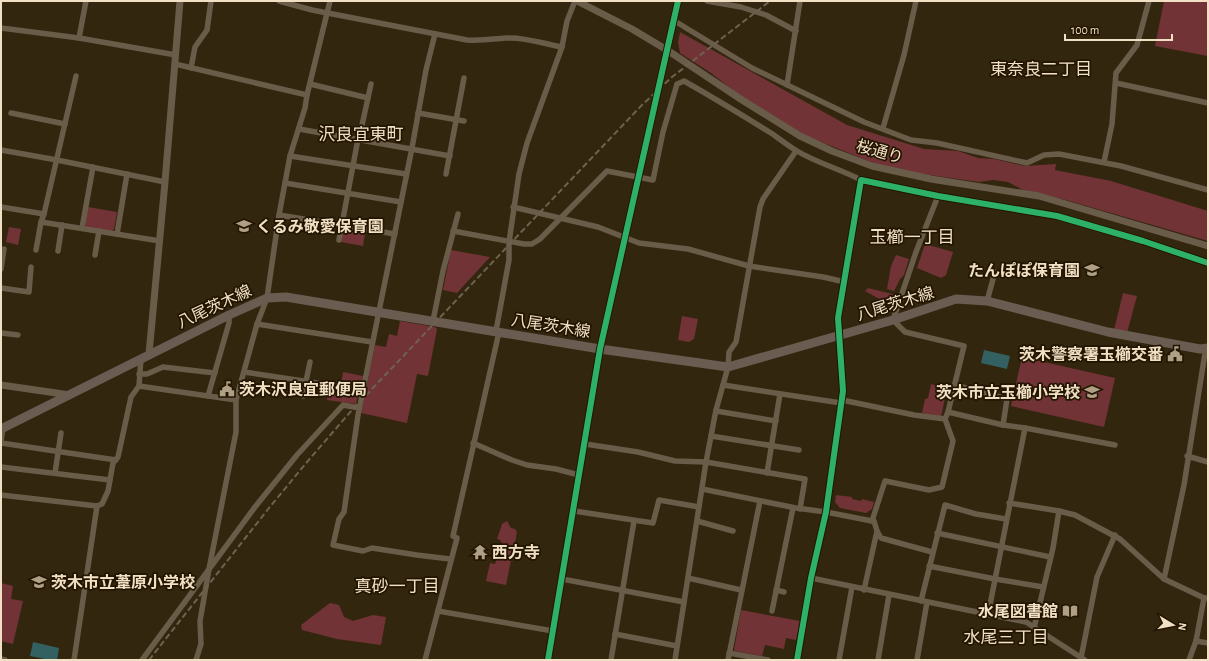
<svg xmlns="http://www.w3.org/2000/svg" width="1209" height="661" font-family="'Alegreya Sans','Noto Sans JP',sans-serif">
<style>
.green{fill:#713335}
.water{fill:#336060}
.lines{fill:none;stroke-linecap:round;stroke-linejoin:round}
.minor{stroke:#695c49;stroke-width:5.5}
.tertiary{stroke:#695c49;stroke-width:7}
.primary{stroke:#6a5c51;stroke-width:9}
.rail{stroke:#6e6250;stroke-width:2;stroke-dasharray:6 3;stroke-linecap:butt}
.cycleway-casing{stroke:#221501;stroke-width:8}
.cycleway{stroke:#2db169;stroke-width:6}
.labels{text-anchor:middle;stroke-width:3.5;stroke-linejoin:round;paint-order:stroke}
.street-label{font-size:16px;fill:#f2e0c4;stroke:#221501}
.poi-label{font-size:16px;font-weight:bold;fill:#f2e0c4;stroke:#221501;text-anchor:start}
.neighbourhood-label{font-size:17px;fill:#f2e0c4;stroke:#221501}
</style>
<rect width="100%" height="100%" fill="#33260f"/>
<!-- green -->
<g class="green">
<polygon points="1164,1 1208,1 1208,56 1155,46"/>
<polygon points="680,32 847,125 924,149 958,151 978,158 994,159 1025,166 1056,164 1055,170 1111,181 1208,211 1208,241 1066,200 1023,190 1008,182 993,180 979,182 908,172 876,164 804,135 738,94 711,73 680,53 678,42"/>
<polygon points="88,207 117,212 114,229 112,231 87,228 85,225"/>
<polygon points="9,227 21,229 18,245 6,242"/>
<polygon points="346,230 365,233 363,246 341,242 343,231"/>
<polygon points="925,244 953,252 946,275 941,278 917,268"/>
<polygon points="451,250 490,257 457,293 443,290"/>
<polygon points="896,255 909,259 904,275 900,279 894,291 887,289 891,266"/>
<polygon points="868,288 896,295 894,302 883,301 865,291"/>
<polygon points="1123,293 1137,296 1127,333 1114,330"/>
<polygon points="682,316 698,319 694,339 689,342 678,340"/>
<polygon points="400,321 435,327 437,329 428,376 417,374 407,423 361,413 375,345 386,347 389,334 397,336"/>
<polygon points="1022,357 1115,378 1104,427 1011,406"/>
<polygon points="343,372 363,376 362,384 358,387 341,384"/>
<polygon points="931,384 947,388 941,417 922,413 925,399 928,398"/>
<polygon points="329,388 356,392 358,395 356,404 327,400"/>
<polygon points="836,495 852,497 852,499 861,501 862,499 874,502 872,509 866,513 840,508 835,502"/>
<polygon points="507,521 511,528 515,529 517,532 506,585 486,581 490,563 495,564 502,543 500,540 497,539 502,524"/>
<polygon points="1,583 13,586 11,599 23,601 13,644 1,641"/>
<polygon points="330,603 339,605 344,617 353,621 373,615 386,617 381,645 337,639 302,630 301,625"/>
<polygon points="741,610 800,621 796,640 786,638 784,649 765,645 762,656 735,651 734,650"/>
</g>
<!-- water -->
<g class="water">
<polygon points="984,350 1010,356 1007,369 981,363"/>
<polygon points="33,642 59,648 57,660 50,660 30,656"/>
</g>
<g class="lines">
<!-- minor -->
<g class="minor">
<path d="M279,1l33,9 155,30c14,1 27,-1 40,-2 18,-1 38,6 55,9"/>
<polyline points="707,1 741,7 766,15 796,31"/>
<polyline points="673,20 752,68 864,122 911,140 937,143 1027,163 1044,155 1059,154 1121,166 1208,190"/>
<polyline points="1,28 79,38 176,55"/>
<polyline points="435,34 426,70 412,148 358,415 344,512 339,519 333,545 363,551 372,548 417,555 450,559"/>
<polyline points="79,38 86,1"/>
<polyline points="175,64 307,95 305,108 290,156 279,215 267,298 257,324 236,400 236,432 209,569 200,621 201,644 196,660"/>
<polyline points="191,68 195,47 207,30 211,1"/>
<polyline points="1116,83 1208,103"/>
<polyline points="310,84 368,98"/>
<polyline points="787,85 800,1"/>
<polyline points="307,95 330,1"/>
<polyline points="11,113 65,124"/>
<polyline points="418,113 464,121"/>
<polyline points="883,128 904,55 916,1"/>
<polyline points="299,129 450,156"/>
<polyline points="359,139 371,84"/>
<polyline points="1,150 57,160 165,182"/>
<polyline points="290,156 406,174"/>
<polyline points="1104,162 1112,124 1116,73 1137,45 1149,1"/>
<polyline points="446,174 464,78"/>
<polyline points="285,183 401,202"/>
<polyline points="1,207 44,214"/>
<polyline points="513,207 598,227 639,243 688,249 749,266 823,277 845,282"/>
<polyline points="279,215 395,234"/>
<polyline points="41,222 160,241"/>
<polyline points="82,228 93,167"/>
<path d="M453,231l71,13h8l8,-5 67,-68 46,9 10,-48 14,-48 7,-3c30,17 58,34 87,52 9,6 17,13 26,18 20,12 43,18 64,29"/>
<polyline points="117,234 127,174"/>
<polyline points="339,240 358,139"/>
<polyline points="36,250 41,222 44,214 76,76"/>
<polyline points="58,251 62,225"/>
<polyline points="95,255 99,231"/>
<polyline points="1,269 4,249"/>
<polyline points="1,288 29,292 31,267"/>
<polyline points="987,301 995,272"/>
<polyline points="433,321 443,271 458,214"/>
<polyline points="257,324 372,342"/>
<polyline points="496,331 509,260 509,242 519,174 527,143 562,47 567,21 575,1"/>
<polyline points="1,333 18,335"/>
<polyline points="244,372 363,390"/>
<polyline points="139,374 147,374 163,367 215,373"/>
<polyline points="723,385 841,403"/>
<polyline points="955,385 1007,399 1003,425"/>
<polyline points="139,386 236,400"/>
<polyline points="208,396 229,323 229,315"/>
<polyline points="303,396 310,362"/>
<polyline points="842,400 914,415 945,419"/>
<polyline points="716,411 776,421"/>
<polyline points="948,412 1003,425 1025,428 988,615"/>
<polyline points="1025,428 1115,445"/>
<polyline points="711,436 799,450"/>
<polyline points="1,441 3,428"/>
<polyline points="1,443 116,460"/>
<polyline points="473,443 512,460 527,465 556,469 579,475"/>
<polyline points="585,444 638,452 675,461 706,462 805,479 800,509"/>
<polyline points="1187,456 1208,462"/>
<polyline points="1,467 110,480"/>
<polyline points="55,473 61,433"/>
<polyline points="767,473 780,394"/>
<polyline points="702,489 796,508 826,512 872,521 885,481 929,490 942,487 953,441 945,419 948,412 964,346 905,332 893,320 916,252 938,196"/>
<polyline points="1,495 97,506 102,504 108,491 113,463 118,457 131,397 139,386 141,358"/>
<polyline points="1009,503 1059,511 1075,515 1120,539 1164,579 1204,598 1208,598"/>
<polyline points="574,511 653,523 659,500 699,507"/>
<polyline points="697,521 733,531"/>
<polyline points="872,521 874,521 877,531 881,538 932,552"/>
<polyline points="937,533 1050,557"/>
<polyline points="929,566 995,579 1043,587"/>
<polyline points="688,578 741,590"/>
<polyline points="811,578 1026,622 1085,660"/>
<polyline points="562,579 684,602"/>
<polyline points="1164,579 1184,485 1206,347"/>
<polyline points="776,590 784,592"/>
<polyline points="864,590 877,531"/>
<polyline points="921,601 945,505 976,514 1006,519"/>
<polyline points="438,611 553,631"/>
<polyline points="772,611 793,508"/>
<polyline points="1034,628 1053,548 1059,511"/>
<polyline points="615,634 677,646"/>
<polyline points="1196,641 1208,643"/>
<polyline points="729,653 768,660"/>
<polyline points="1081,658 1097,577 1115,535"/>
<polyline points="1,659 5,660"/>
<polyline points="74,660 97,506"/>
<polyline points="142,660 255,507 297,455 343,405 359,408"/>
<polyline points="425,660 457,538 453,536 499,332"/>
<polyline points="611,660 634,521"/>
<polyline points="675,660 706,462 716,410 728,367 729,352 736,342 760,207 763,199 796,151"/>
<polyline points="728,660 760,501"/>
<polyline points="797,660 811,578 826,512 843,391 838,318 861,180 938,196 1057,216 1143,241 1208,263"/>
<polyline points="839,660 852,587"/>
<polyline points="878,660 889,595"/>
<polyline points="917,660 927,602"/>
<polyline points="1189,660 1196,641 1204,598"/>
</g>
<!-- tertiary -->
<g class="tertiary">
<polyline points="577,1 632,29 667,50 742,100 800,136 832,151 872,166 931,179 1039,196 1208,246"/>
<polyline points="149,354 165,182 180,1"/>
<polyline points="1,385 70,395"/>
<polyline points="548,660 600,349 678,1"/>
</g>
<!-- primary -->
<polyline class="primary" points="1,429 229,315 267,298 286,297 600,349 728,367 893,320 956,299 987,301 1108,332 1200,349 1208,348"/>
<!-- rail -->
<polyline class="rail" points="149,660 269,508 307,462 352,410 642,105 672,77 770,1"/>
<!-- cycleway casing -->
<g class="cycleway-casing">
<g id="cycleway">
<polyline points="548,660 600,349 678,1"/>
<polyline points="797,660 811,578 826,512 843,391 838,318 861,180 938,196 1057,216 1143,241 1208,263"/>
</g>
</g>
<!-- cycleway -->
<use href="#cycleway" class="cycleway"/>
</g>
<!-- icons -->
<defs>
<g id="school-bare" transform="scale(1.2)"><path d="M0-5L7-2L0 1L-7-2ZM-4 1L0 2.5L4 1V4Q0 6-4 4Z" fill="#af9f85" stroke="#221501" stroke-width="2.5" paint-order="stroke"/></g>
<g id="civic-bare" transform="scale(1.2)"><path d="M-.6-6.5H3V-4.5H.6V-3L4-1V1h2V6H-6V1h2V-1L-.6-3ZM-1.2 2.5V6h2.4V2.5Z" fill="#af9f85" stroke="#221501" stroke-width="2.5" paint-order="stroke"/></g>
<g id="temple-bare" transform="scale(1.2)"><path d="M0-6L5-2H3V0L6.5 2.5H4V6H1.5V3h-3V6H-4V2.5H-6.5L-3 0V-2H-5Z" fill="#af9f85" stroke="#221501" stroke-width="2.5" paint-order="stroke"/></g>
<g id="library-bare" transform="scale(1.2)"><path d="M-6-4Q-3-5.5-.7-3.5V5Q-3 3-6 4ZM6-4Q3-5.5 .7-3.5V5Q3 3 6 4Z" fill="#af9f85" stroke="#221501" stroke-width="2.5" paint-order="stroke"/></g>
</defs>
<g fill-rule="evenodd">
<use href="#school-bare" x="244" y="226"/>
<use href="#school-bare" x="1092" y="270"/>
<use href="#civic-bare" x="1175" y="354"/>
<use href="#civic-bare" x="227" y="389"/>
<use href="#school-bare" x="1092" y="392"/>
<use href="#temple-bare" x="480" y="552"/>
<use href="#school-bare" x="39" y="582"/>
<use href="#library-bare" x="1070" y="611"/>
</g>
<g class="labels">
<!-- street labels -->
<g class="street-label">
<text transform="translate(880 151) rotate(16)" y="6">桜通り</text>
<text transform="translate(895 303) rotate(-17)" y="6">八尾茨木線</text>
<text transform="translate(214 306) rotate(-25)" y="6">八尾茨木線</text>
<text transform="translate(551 325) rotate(9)" y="6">八尾茨木線</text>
</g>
<!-- poi labels -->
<g class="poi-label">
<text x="256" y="232">くるみ敬愛保育園</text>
<text x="1080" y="276" text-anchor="end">たんぽぽ保育園</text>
<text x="1163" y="360" text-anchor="end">茨木警察署玉櫛交番</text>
<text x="239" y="395">茨木沢良宜郵便局</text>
<text x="1080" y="398" text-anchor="end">茨木市立玉櫛小学校</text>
<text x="492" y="558">西方寺</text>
<text x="51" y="588">茨木市立葦原小学校</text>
<text x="1058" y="617" text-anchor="end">水尾図書館</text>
</g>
<!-- neighbourhood labels -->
<g class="neighbourhood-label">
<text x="1041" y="75">東奈良二丁目</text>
<text x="361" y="140">沢良宜東町</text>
<text x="912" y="243">玉櫛一丁目</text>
<text x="397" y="592">真砂一丁目</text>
<text x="1006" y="643">水尾三丁目</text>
</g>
</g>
<!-- border -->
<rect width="1209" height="661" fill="none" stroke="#f2e0c4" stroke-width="4"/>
<!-- north arrow -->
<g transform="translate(1173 625) rotate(100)" stroke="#221501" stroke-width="3" paint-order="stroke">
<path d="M0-3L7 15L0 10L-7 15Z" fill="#f2e0c4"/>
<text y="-6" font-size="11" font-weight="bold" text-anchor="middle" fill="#f2e0c4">N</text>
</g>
<!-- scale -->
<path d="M1065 34v6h107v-6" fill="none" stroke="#f2e0c4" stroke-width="2"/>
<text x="1071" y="34" font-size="12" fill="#f2e0c4" stroke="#221501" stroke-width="3" paint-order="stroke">100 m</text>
</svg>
